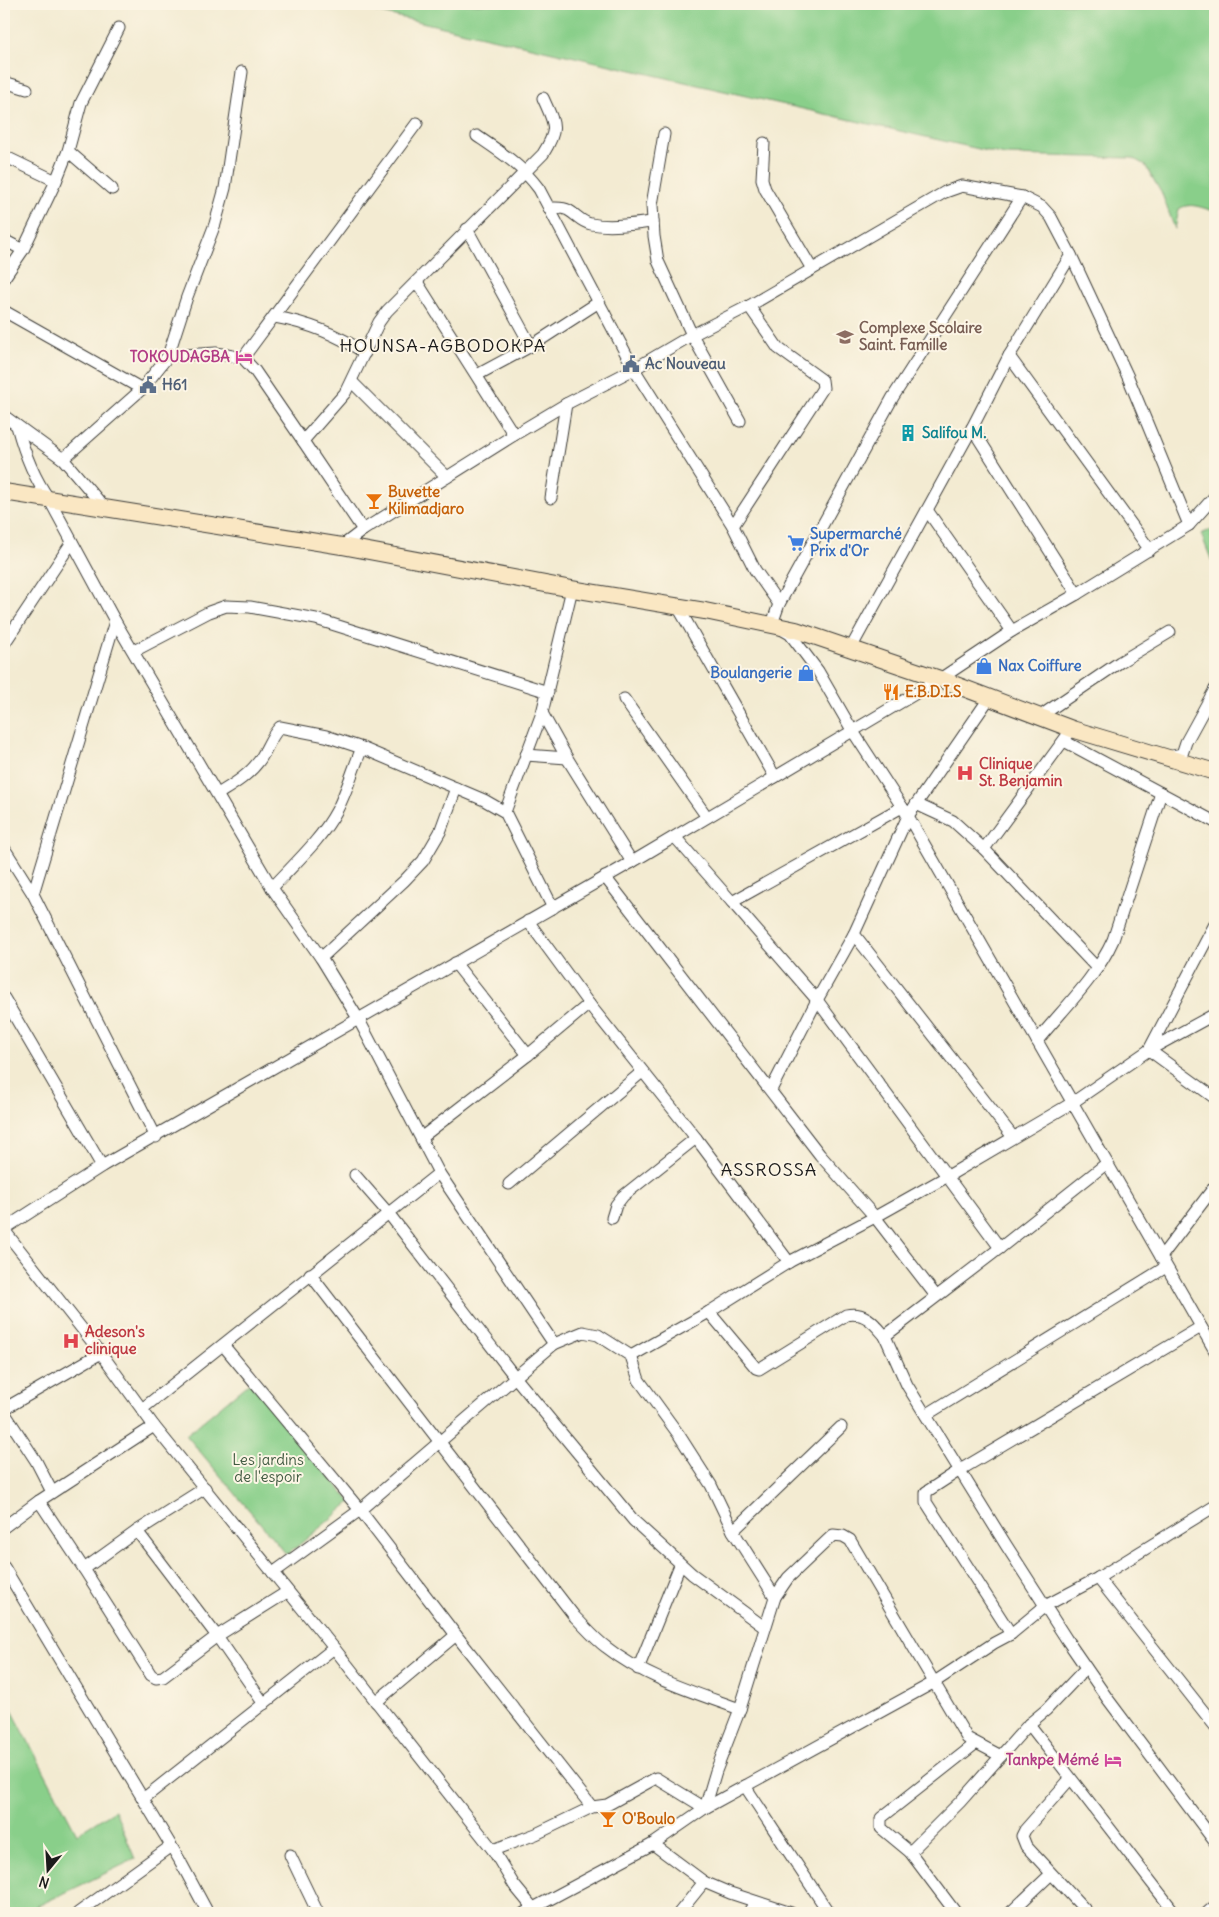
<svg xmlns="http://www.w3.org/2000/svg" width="1219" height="1917" font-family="Delius,sans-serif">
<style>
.green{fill:#89cf8a;stroke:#527653}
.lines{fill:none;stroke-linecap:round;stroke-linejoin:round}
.street-casing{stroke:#3c3b37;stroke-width:13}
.secondary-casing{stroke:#3c3b37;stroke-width:18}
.street{stroke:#fff;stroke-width:11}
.secondary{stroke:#fae7c3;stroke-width:16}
.labels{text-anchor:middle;stroke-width:4;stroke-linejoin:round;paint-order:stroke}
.education-label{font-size:15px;font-weight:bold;fill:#785e54;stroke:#fcf5e5;text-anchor:start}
.hotel-label{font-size:15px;font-weight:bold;fill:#b23c85;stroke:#fcf5e5;text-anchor:end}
.service-label{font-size:15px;font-weight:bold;fill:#4e5e75;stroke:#fcf5e5;text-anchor:start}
.culture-label{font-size:15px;font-weight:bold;fill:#0d838f;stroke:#fcf5e5;text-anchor:start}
.food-label{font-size:15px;font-weight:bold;fill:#c56008;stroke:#fcf5e5;text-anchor:start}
.shop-label{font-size:15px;font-weight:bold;fill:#366cbe;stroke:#fcf5e5;text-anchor:start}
.health-label{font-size:15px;font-weight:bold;fill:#be3a42;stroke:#fcf5e5;text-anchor:start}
.park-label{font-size:15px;fill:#425b42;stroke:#fcf5e5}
.quarter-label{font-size:18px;letter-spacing:1px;fill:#1c1c1c;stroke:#fcf5e5}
</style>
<rect width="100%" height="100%" fill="#fcf5e5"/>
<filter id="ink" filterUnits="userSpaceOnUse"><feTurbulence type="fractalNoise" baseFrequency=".02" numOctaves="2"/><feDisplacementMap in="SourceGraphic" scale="10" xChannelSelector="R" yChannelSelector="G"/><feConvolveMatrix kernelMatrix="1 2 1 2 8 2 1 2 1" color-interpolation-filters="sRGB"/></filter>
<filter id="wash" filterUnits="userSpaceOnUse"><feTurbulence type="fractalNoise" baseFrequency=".0096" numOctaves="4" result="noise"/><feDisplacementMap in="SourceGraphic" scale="20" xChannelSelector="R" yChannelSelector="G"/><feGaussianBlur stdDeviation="1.12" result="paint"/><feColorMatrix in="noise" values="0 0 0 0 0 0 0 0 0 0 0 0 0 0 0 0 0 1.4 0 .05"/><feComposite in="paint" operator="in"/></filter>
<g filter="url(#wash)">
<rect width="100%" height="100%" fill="#f3ebd2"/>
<!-- green -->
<g class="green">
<path d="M342,4h873v207c-12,-2 -24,-10 -36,-2l-4,20 -13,-35 -17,-29 -13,-7 -127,-3z"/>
<polygon points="1215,528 1215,569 1201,534"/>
<polygon points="250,1382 351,1502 287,1555 186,1435"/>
<polygon points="4,1695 77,1834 115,1810 135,1859 23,1913 4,1913"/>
</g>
</g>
<g filter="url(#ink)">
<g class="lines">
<!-- street casing -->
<g class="street-casing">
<g id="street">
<polyline points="4,82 27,89"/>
<polyline points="664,134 652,205 654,236 658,261 692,335 740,421"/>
<path d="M477,136c25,17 44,29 62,53l95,180 99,157 22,44 24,34"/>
<polyline points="764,143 762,179 765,189 812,269"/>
<polyline points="68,151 112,189"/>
<polyline points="4,156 56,181"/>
<path d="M549,208c7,0 14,-1 19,2 9,5 13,12 23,14 20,4 42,0 62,-2"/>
<polyline points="467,229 531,346"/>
<polyline points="4,240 23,250"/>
<polyline points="4,278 23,250 56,181 68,151 81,103 119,28"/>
<polyline points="417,282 514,435"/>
<polyline points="4,311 142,389"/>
<path d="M275,317c33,6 62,17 90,36"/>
<polyline points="168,356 216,353 243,358 255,371 303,441 363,530"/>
<polyline points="1009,356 1150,550"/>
<polyline points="243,358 417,123"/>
<polyline points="477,375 531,346 599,302"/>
<polyline points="352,382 447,477"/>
<polyline points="4,416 63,459 104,507"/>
<path d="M17,426c7,26 16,51 32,73l66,122 157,267 49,70 38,62 80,153 115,171 29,-12 15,3 33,21 8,24 40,55 32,50 22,46 42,66"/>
<polyline points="972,428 1077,594"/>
<path d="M303,441l42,-48 34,-71 8,-11 156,-157c16,-26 12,-29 0,-56"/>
<polyline points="63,459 142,389 168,356 187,297 215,224 225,188 242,72"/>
<polyline points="551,498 566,404"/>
<polyline points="927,510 1012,631"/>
<polyline points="733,526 823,388 822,380 778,348 749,306"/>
<polyline points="342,546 363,530 514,435 566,404 634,369 692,335 749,306 945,192 962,186 1022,197 1042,207 1051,217 1071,255 1128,377 1189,525"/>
<polyline points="678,607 775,777"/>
<polyline points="4,644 72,542"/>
<polyline points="851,648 972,428 1009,356 1071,255"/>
<polyline points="134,651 209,612 226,606 250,607 316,619 548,692"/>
<polyline points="990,697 908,816 852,730 818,671 790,634 772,624 779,604 893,397 1022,197"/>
<polyline points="624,699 707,817"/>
<polyline points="542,713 567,758 632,862"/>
<polyline points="1039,717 1120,662 1170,632"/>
<polyline points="1064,741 1215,822"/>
<polyline points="526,755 567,758"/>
<polyline points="1168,757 1182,754 1186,742 1215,689"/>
<path d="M218,794c14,-9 30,-18 41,-33 8,-11 11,-24 21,-34l46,9 36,12 122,52 21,12 48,96"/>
<polyline points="916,804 953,821 984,849 1072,729"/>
<polyline points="505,812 542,713 572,589"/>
<polyline points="675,837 732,902 902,807"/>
<polyline points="4,848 33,894 156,1137"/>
<polyline points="984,849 1097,968"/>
<polyline points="605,877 820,1155 875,1217 936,1296"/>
<path d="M272,888c23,-25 49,-48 65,-78 10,-19 16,-41 25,-62"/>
<polyline points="33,894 115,621"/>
<polyline points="732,902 817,1000 854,934"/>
<polyline points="528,921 589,1004 696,1138 789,1262"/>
<polyline points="1215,924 1149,1050 1215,1098"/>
<polyline points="321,958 404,881 423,861 440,832 456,788"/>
<polyline points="455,963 528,1055"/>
<polyline points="4,998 102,1166"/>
<path d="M1037,1041c26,-32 59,-63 76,-101l48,-147"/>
<polyline points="771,1090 817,1000 1000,1248"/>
<polyline points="422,1137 528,1055 589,1004"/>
<polyline points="1013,1137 854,934 908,816 1215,1351"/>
<polyline points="1107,1163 1000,1248 885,1336 907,1385 1006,1545 1067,1640 1107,1698 1215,1842"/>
<polyline points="355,1175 389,1214 515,1377 634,1521 692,1574 764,1627"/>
<polyline points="509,1184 642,1072"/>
<polyline points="612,1218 616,1205 623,1196 696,1138"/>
<polyline points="4,1229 102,1166 632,862 940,679 1012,631 1077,594 1189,525 1215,496"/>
<polyline points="4,1230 101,1353 154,1426 334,1648 493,1850 514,1885 537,1913"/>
<polyline points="1161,1257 1215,1186"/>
<path d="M310,1274l265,343c10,10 20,22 31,30 39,31 87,45 134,62"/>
<path d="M709,1312l47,56 3,1 87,-54c19,-4 28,8 39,21"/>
<polyline points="223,1345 360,1510 456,1635 592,1807"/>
<polyline points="631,1356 709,1312 789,1262 875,1217 948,1176 1072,1103 1149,1050 1215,1014"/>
<polyline points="4,1409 101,1353"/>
<polyline points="142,1409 439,1173"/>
<polyline points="4,1412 36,1461 52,1492"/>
<polyline points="926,1415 1166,1267"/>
<polyline points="39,1501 84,1569 151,1675 156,1678 163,1677 217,1636 287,1592"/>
<polyline points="4,1527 39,1501 154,1426"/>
<polyline points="137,1531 217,1636 264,1704"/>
<polyline points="733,1531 841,1427"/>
<polyline points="4,1567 179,1859 208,1913"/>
<polyline points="84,1569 137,1531 205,1488"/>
<polyline points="273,1573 360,1510 554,1344"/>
<polyline points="1098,1578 1215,1726"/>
<polyline points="1011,1634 926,1502 926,1492 960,1470 1201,1327"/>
<polyline points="638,1669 680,1565"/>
<polyline points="376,1702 456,1635"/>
<polyline points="1029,1724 1175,1913"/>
<polyline points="1070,1779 1025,1830 1022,1836 1026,1846 1088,1913"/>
<polyline points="745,1786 829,1913"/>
<polyline points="143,1799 334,1648"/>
<polyline points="705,1808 716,1771 740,1709 775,1597 788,1578 833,1535 843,1536 850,1540 967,1738 1001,1756"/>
<polyline points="653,1844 704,1882 730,1893 791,1913"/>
<polyline points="493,1850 536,1834 592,1807 607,1805 656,1778 705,1808"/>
<polyline points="910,1852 960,1802 1029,1724 1046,1710 1086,1668"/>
<polyline points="290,1855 318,1913"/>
<polyline points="78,1913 171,1846"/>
<polyline points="524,1913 653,1844 705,1808 933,1683 994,1643 1011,1634 1045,1606 1098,1578 1215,1506"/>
<polyline points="679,1913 704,1882"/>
<polyline points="748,1913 756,1902"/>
<polyline points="956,1913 910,1852 881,1828 881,1818 975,1744"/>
<polyline points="1010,1913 1051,1874"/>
<polyline points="1207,1913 1215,1906"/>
</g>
</g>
<!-- secondary casing -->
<g class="secondary-casing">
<polyline id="secondary" points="4,492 342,546 572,589 705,611 796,630 940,679 1072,729 1215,772"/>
</g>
<!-- street -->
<use href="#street" class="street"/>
<!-- secondary -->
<use href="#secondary" class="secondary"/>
</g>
</g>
<!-- icons -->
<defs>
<g id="school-bare" transform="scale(1.35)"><path d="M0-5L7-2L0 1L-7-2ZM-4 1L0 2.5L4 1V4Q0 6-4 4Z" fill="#8d6e63" stroke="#fcf5e5" stroke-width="2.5" paint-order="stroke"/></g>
<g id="hotel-bare" transform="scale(1.35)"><path d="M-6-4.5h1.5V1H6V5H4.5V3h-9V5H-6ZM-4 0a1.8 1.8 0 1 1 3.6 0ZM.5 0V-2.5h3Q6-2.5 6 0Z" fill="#d1479c" stroke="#fcf5e5" stroke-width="2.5" paint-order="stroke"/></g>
<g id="civic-bare" transform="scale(1.35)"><path d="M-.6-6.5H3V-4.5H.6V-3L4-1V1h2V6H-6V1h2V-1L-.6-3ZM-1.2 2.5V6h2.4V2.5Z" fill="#5c6f8a" stroke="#fcf5e5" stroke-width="2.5" paint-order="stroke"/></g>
<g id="building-bare" transform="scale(1.35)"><path d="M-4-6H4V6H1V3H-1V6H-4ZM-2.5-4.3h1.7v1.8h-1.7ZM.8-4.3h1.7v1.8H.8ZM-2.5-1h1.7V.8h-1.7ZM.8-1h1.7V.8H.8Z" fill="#0f9aa8" stroke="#fcf5e5" stroke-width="2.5" paint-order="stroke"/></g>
<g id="bar-bare" transform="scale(1.35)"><path d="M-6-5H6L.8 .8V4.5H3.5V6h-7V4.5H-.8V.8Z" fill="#e8710a" stroke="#fcf5e5" stroke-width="2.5" paint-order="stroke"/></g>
<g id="supermarket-bare" transform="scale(1.35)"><path d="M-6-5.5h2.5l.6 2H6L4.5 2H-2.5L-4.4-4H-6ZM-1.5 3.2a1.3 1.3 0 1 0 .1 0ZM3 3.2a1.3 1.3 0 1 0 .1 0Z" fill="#3f7fe0" stroke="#fcf5e5" stroke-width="2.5" paint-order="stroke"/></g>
<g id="shop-bare" transform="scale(1.35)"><path d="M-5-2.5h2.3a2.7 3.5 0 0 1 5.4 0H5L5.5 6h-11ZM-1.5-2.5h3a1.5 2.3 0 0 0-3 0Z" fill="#3f7fe0" stroke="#fcf5e5" stroke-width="2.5" paint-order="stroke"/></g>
<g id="restaurant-bare" transform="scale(1.35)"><path d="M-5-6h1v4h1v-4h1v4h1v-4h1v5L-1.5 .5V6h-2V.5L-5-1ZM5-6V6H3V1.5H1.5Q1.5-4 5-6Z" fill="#e8710a" stroke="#fcf5e5" stroke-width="2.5" paint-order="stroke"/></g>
<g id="hospital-bare" transform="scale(1.35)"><path d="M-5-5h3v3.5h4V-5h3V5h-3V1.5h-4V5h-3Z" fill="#e0444e" stroke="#fcf5e5" stroke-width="2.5" paint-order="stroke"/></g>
</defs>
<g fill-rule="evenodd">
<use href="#school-bare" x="845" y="337"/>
<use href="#hotel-bare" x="244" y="357"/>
<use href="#civic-bare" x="631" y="364"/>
<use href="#civic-bare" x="148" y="385"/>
<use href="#building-bare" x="908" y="433"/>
<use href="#bar-bare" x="374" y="501"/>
<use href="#supermarket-bare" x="796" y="543"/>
<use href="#shop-bare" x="984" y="666"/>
<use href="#shop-bare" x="806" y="673"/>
<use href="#restaurant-bare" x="891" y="692"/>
<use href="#hospital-bare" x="965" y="773"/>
<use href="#hospital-bare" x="71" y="1341"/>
<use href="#hotel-bare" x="1113" y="1760"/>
<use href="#bar-bare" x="608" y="1819"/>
</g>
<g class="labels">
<!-- education labels -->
<g class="education-label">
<text x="859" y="333">Complexe Scolaire<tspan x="859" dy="17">Saint. Famille</tspan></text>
</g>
<!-- hotel labels -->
<g class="hotel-label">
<text x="230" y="362">TOKOUDAGBA</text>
<text x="1099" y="1765">Tankpe Mémé</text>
</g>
<!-- service labels -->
<g class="service-label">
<text x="645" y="369">Ac Nouveau</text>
<text x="162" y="390">H61</text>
</g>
<!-- culture labels -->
<g class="culture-label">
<text x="922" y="438">Salifou M.</text>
</g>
<!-- food labels -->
<g class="food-label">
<text x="388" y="497">Buvette<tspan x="388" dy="17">Kilimadjaro</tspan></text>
<text x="905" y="697">E.B.D.I.S</text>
<text x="622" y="1824">O'Boulo</text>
</g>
<!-- shop labels -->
<g class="shop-label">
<text x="810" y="539">Supermarché<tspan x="810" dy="17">Prix d'Or</tspan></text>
<text x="998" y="671">Nax Coiffure</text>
<text x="792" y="678" text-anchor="end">Boulangerie</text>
</g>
<!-- health labels -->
<g class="health-label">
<text x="979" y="769">Clinique<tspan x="979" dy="17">St. Benjamin</tspan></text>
<text x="85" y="1337">Adeson's<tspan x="85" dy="17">clinique</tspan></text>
</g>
<!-- park labels -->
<g class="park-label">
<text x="268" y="1465">Les jardins<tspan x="268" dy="17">de l'espoir</tspan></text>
</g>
<!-- quarter labels -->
<g class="quarter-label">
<text x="443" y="352">HOUNSA-AGBODOKPA</text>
<text x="769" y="1176">ASSROSSA</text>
</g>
</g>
<!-- margin -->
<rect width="1219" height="1917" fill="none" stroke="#fcf5e5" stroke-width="20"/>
<!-- north arrow -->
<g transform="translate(48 1870) rotate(198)" stroke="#fcf5e5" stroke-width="4" paint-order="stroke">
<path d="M0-4L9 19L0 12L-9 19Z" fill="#1c1c1c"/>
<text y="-8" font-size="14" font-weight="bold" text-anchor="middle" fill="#1c1c1c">N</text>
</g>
</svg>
